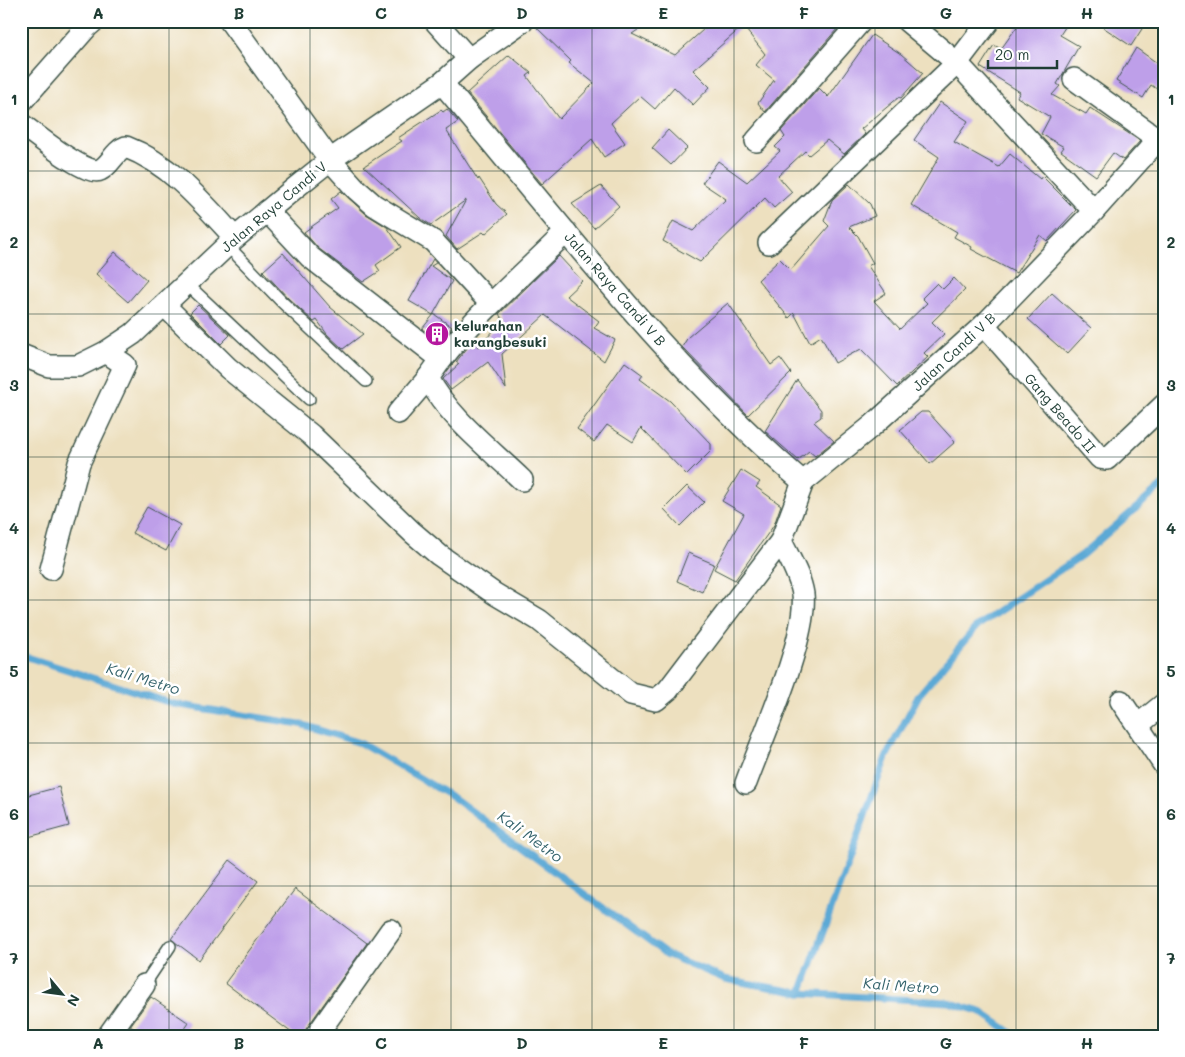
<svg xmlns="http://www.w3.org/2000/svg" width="1185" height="1057" font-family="Mali,sans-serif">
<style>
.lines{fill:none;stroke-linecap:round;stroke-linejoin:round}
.stream{stroke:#5ca9d5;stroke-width:7}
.building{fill:#be9fe9}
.service-casing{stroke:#3e5549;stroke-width:14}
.minor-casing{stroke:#3e5549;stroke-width:24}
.service{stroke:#fff;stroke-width:11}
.minor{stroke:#fff;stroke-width:21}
.grid{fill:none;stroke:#1f3d34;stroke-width:1;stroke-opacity:0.55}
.labels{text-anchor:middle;stroke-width:5;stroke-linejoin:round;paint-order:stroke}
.street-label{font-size:14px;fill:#1f3d34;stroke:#fff}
.poi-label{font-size:14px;font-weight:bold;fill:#1f3d34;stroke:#fff;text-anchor:start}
.water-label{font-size:15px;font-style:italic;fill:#34636c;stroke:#fff}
.neatline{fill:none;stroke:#1f3d34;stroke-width:2}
.grid-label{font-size:16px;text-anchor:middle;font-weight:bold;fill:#1f3d34}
</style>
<rect width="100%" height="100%" fill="#fff"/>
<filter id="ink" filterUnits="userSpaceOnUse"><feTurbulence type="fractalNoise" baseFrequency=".02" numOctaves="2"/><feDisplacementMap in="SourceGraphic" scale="10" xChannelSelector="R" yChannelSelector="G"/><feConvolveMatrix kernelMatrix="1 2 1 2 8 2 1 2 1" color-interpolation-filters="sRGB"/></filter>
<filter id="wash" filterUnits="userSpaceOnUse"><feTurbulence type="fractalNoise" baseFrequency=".0096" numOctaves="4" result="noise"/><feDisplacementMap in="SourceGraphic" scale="20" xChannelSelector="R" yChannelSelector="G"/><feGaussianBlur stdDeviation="1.12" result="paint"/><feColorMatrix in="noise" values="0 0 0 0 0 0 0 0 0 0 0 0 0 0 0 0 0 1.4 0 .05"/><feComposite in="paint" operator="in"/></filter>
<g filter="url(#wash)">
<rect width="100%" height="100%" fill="#ede0bf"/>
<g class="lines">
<!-- stream -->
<g class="stream">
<polyline points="21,655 174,704 300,724 360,743 454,798 666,954 725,979 801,993 948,1002 981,1012 1016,1036"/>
<polyline points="801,993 886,757 919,695 977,626 1082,555 1164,484"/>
</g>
</g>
<g id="blocks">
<!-- building -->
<g class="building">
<polygon points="535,21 651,21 632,34 675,55 713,21 844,21 765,112 758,103 774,80 756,65 765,54 743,26 693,70 710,87 693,105 674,87 655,109 640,96 611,123 625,143 604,157 592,139 542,184 467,93 509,55 531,73 527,76 559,119 594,83 569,63 571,61 535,26"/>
<polygon points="1021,21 1069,21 1060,35 1079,46 1057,84 1060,86 1052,95 1086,114 1090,108 1140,141 1123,160 1113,153 1096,176 1061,151 1064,147 1041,134 1050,117 1017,97 1020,92 980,67 994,45 1001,49"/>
<polygon points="1094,21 1147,21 1131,46"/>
<polygon points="872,35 901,54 923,73 901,98 899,97 861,129 865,134 844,154 827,140 809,155 805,151 778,176 792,192 774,208 765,198 700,262 663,241 673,221 693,231 726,199 702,183 718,161 747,182 780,151 775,147 785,137 781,131 819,88 828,97"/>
<polygon points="1136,48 1164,68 1164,94 1151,85 1143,98 1116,81"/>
<polygon points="940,102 968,121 954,142 999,167 1010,154 1040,179 1042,176 1076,210 1047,241 1040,235 1016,273 971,249 972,247 954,237 957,232 911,205 939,157 914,140"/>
<polygon points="447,109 458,122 446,130 478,180 479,178 496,204 507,214 485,234 483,232 457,249 446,236 466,200 431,225 420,218 364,166 402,141 398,138 441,110 443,112"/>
<polygon points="668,130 687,148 671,165 652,148"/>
<polygon points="849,184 870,204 875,216 849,227 858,236 873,263 868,266 886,293 874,301 900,329 927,303 922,298 937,283 943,289 954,278 965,290 932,322 944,334 924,353 928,357 897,386 861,349 835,363 821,336 810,343 794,313 789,318 758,280 780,259 791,270 829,226 824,221 832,200"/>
<polygon points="601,186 619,206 594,228 572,204"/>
<polygon points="341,191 366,214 387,227 401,247 376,265 380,271 363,282 318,248 304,232 338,208 331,199"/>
<polygon points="115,252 147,280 128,302 96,274"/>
<polygon points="283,253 330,307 363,334 343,349 327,334 317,320 314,322 288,298 263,271"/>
<polygon points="559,256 582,281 566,296 599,321 594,328 615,340 604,361 545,315 502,354 506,389 488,362 451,390 443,379 459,364 456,362 472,342 479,347 503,320 499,314"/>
<polygon points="433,259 436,263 431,266 452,281 433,315 409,301"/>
<polygon points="1052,293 1091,328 1067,354 1028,319"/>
<polygon points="728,303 771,365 780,358 791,373 748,415 682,347 688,337"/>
<polygon points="198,305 230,335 221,344 190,313"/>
<polygon points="434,314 452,327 440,342 422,329"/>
<polygon points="625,362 643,375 640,379 670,401 711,444 711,451 687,475 641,428 633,442 607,425 594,442 577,429"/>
<polygon points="797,380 821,410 821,417 814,422 834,441 815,456 809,451 798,460 765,431"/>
<polygon points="921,412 928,412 955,442 930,464 900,430"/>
<polygon points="741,470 760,482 756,487 781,505 774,525 735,580 714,569 744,514 722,501"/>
<polygon points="687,486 704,502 680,526 664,509"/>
<polygon points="147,507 180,525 166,551 132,533"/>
<polygon points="688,553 714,564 702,592 677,581"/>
<polygon points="59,787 69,826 21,839 21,797"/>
<polygon points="230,860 258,881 199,960 171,939"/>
<polygon points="295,889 367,943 306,1029 304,1036 296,1036 225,983"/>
<polygon points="151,997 189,1023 180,1036 145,1036 130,1026"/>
</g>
</g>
</g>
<g filter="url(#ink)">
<use href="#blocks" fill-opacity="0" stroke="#3e5549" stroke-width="1"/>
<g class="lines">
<!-- service casing -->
<g class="service-casing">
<g id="service">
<polyline points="227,245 282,302 366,381"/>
<polyline points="187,284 309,399"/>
<polyline points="144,985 170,946"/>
</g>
</g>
<!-- minor casing -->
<g class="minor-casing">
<g id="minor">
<polyline points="230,21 330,160 357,190 374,205 433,241 491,304"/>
<polyline points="435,21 469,59"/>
<polyline points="907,21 957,63 1094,211"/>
<polyline points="1074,79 1159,140"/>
<path d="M442,83c115,136 224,282 361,399"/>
<polyline points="21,102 87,27 94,21"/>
<path d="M21,124c14,10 66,53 79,46 11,-5 14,-19 26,-23 45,17 77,56 109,91"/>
<polyline points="756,141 861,21"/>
<polyline points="267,211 310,257 441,359"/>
<polyline points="769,243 957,63 989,21"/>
<polyline points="165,306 228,368 311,435 412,532 439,555 495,594 539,620 631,694 656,700 668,690 781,541 803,482"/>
<polyline points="984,325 1100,458 1107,459 1164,405"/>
<polyline points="21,355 49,366 78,366 106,352 133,334 235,238 295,188 330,160 442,83 469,59 523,21"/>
<polyline points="398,413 428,378"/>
<path d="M522,480c-33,-32 -73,-62 -94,-102 38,-56 90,-98 138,-146"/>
<polyline points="803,482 872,426 984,325 1094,211 1164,133"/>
<polyline points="51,569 79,463 125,365 106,352"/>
<polyline points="1121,701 1164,765"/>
<polyline points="1138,725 1164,704"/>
<path d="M746,783c16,-44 62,-146 57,-189 -3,-19 -14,-36 -22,-53"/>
<polyline points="108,1036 144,985"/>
<polyline points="316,1036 391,930"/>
</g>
</g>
<!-- service -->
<use href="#service" class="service"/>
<!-- minor -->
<use href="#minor" class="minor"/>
</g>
</g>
<!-- grid -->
<path class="grid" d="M169,21v1015M310,21v1015M451,21v1015M592,21v1015M734,21v1015M875,21v1015M1016,21v1015M21,171h1143M21,314h1143M21,457h1143M21,600h1143M21,743h1143M21,886h1143"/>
<!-- icons -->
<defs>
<g id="building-disc" transform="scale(1.25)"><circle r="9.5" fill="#b5179e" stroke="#fff"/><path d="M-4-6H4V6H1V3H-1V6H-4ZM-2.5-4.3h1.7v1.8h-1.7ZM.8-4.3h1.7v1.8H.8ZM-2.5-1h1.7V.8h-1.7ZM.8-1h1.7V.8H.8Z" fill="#fff"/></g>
</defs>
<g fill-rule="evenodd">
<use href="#building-disc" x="437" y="334"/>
</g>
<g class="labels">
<!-- street labels -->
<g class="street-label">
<text transform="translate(274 207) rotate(-40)" y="5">Jalan Raya Candi V</text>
<text transform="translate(615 289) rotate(49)" y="5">Jalan Raya Candi V B</text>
<text transform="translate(954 352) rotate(-43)" y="5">Jalan Candi V B</text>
<text transform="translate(1060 413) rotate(49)" y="5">Gang Beado II</text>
</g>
<!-- poi labels -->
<g class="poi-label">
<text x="454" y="331">kelurahan<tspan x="454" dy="16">karangbesuki</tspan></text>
</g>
<!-- water labels -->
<g class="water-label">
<text transform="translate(143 679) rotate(17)" y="5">Kali Metro</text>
<text transform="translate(530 837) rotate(36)" y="5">Kali Metro</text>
<text transform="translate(901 986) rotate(4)" y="5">Kali Metro</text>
</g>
</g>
<!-- margin -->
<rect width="1185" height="1057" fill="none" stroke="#fff" stroke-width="55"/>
<!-- north arrow -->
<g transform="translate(62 994) rotate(119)" stroke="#ffffff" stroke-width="4" paint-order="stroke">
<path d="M0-4L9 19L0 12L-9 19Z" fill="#1f3d34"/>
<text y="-8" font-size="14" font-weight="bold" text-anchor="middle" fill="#1f3d34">N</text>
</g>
<!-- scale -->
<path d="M988 60v8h69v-8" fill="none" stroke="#1f3d34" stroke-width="2.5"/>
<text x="995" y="60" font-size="15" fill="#1f3d34" stroke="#ffffff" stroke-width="4" paint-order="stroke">20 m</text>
<rect x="28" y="28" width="1130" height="1002" class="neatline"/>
<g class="grid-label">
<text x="98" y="19">A</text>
<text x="239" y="19">B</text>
<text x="381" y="19">C</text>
<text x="522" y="19">D</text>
<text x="663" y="19">E</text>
<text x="804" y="19">F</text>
<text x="946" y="19">G</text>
<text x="1087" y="19">H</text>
<text x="14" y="105">1</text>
<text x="1171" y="105">1</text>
<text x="14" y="248">2</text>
<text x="1171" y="248">2</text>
<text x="14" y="391">3</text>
<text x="1171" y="391">3</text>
<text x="14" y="534">4</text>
<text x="1171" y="534">4</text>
<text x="14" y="677">5</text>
<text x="1171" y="677">5</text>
<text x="14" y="820">6</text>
<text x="1171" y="820">6</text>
<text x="14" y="964">7</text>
<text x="1171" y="964">7</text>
<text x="98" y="1049">A</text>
<text x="239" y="1049">B</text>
<text x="381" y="1049">C</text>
<text x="522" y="1049">D</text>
<text x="663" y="1049">E</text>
<text x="804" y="1049">F</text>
<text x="946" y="1049">G</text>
<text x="1087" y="1049">H</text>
</g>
</svg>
